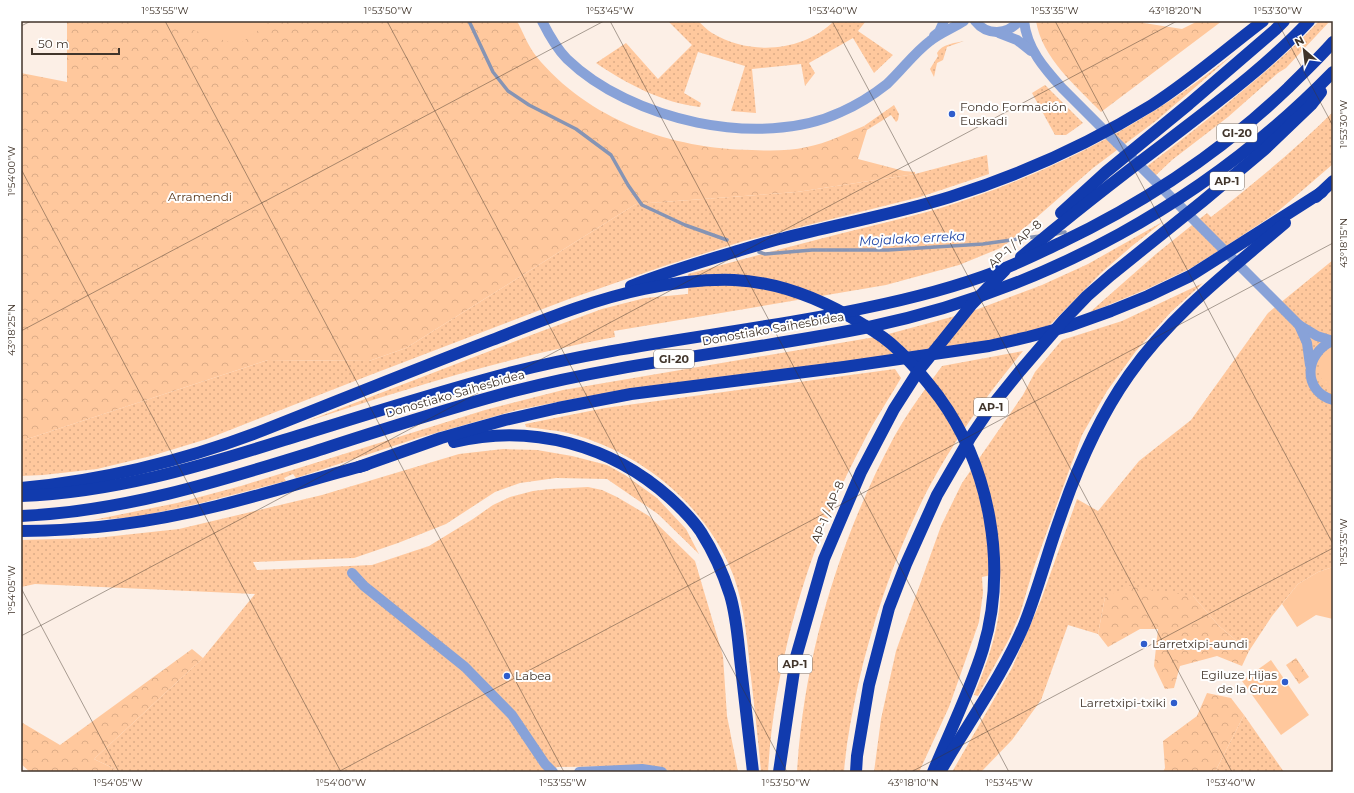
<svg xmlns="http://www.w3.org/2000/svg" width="1354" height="793" font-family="Montserrat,sans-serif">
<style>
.grass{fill:url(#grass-dots)}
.forest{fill:url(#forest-crowns)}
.garden{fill:#ffc89d}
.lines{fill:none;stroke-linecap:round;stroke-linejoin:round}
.stream{stroke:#8694b4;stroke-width:3.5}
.minor{stroke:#88a2d8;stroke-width:10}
.highway{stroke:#113bae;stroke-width:12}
.ticks{fill:none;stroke:#41352b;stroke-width:1;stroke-opacity:0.45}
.poi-dot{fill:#2f5dcc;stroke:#fff;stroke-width:1.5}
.labels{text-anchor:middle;stroke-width:4;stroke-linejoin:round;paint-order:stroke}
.shield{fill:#fff;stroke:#7a726b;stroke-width:1}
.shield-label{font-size:11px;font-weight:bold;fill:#41352b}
.poi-label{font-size:12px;fill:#41352b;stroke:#fff;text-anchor:start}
.park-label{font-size:12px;fill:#5b3a1d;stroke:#fff}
.street-label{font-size:12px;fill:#41352b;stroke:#fff}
.water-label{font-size:13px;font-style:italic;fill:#2147a6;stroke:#fff}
.neatline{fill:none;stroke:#41352b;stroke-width:1.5}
.ticks-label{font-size:10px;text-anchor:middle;fill:#41352b}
</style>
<defs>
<pattern id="grass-dots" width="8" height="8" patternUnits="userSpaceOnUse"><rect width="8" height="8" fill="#ffc89d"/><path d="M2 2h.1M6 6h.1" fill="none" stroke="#dcac87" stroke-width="1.8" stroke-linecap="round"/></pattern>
<pattern id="forest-crowns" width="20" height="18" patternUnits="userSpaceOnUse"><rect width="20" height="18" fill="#ffc89d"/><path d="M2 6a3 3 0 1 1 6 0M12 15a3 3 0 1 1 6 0" fill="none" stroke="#dcac87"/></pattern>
</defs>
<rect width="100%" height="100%" fill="#fcefe6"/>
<!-- grass -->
<g class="grass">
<path d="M668,21h30c5,4 9,9 14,12 38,23 91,19 122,-12h32l-8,10 35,24 -19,18 -21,-35 -44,25 6,10 -10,13 -4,-22 -49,5 4,44 -25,-2 14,-45 -47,-14 -14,41 17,10 -1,4c-37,-4 -73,-23 -104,-44l30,-20 32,36 34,-34z"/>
<path d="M1319,21h11l-44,47 -8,5 -50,44 -56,43 -18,17 -8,-10c34,-26 68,-52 101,-80 25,-21 50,-42 72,-66z"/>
<path d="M964,41l-17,6 -4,13 -6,3 -3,14 -4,-8 8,-13 -1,-3c5,-9 18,-10 27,-12z"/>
<path d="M1235,53l-78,67 -64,48 -90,79 -44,18 -73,20 -272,46 1,6c-106,20 -208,51 -310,85l237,-91 60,-22 43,-11 43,-4v-20c52,-14 103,-28 155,-41 43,-11 87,-20 128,-35 72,-25 140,-58 203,-100 21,-14 41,-30 61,-45z"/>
<polygon points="1045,85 1083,123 1066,135 1055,135 1032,93"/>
<polygon points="894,105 899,114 898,120 896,122 891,115 867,130 864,126"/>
<path d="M1333,112v52l-57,49 -53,35 -32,20 -44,21 -58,24 67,-59 51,-41 4,4c42,-33 84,-67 122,-105z"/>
<polygon points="987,155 989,174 920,197 744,241 667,265 569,299 365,377 207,439 151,456 97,469 43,475 21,476 21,441 268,360 369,361 406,348 636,204 797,192 915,174"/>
<polygon points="1164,221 1132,246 1101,273 1048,327 993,340 904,354 672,384 583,397 517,410 418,438 296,478 293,474 284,478 286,481 201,503 137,517 93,520 177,503 241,486 485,410 563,390 881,336 970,312 1042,285 1088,264"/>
<polygon points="1333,260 1333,567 1318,572 1298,584 1272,616 1249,651 1219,626 1193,596 1105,597 1098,634 1068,625 1041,700 1012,740 981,772 952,772 1012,668 1041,600 1077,499 1098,511 1139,461 1191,420 1268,313"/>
<path d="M1203,283l-32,29 -35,39 -29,40 -25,44 -49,135 -13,44 -11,25 -31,57 -4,-1c17,-41 29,-77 26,-122l-18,4 1,16 -4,29 -30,85 -30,65h-45l7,-53 15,-68 45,-125 21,-43 61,-88 12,-23 27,-32 60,-19z"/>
<path d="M1023,351c-36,44 -70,90 -96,140 -31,61 -54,128 -69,194 -6,29 -12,58 -14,87h-47c7,-117 42,-232 97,-335 14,-25 31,-48 48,-71z"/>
<path d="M895,369l6,9c-12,21 -26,41 -37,63 -54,101 -89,216 -96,331h-7c-3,-34 -7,-69 -11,-103 -3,-31 -6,-63 -16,-92 -27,-72 -93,-125 -166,-144 -13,-3 -28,-4 -42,-6l-1,-3 80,-16z"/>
<polygon points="503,449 537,450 572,456 607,465 625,475 657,498 686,529 699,554 658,514 607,479 556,478 520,483 495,492 446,524 398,543 354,558 253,562 257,570 372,565 429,546 473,519 493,505 510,497 533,491 550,489 588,487 602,490 617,497 649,516 695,561 723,656 727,716 738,772 674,772 654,766 557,767 551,772 121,772 94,759 203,658 255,594 35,584 21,587 21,540 96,538 179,529 322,495 459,454"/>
<polygon points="1244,715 1284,772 1215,772"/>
</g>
<!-- forest -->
<g class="forest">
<path d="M67,21h450c6,11 11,25 19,35 52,64 136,93 216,94 18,1 37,1 55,-3 20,-4 38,-13 57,-21l3,4 -9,29 46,12 11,1v2l-118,18 -161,12 -230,144 -37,13 -101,-1 -247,81v-368l46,9z"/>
<path d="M1036,21h105l3,2 38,6 16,-8h24l-121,91c-25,-26 -59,-54 -65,-91z"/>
<polygon points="1129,586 1193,596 1219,626 1249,651 1242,666 1217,656 1180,666 1174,688 1165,689 1154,666 1158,629 1140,629 1108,647 1098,634 1105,597"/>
<polygon points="192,649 203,658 94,759 121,772 30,772 21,764 21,722 60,745"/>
<polygon points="1296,658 1309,677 1299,684 1286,665"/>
<polygon points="1207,693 1231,698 1244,715 1215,772 1163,772 1165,768 1163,741 1197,716"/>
</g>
<!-- garden -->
<g class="garden">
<polygon points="137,21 271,21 238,45 181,26 137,25"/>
<path d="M1333,349v42c-17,-10 -21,-34 0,-42z"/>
<polygon points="1333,567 1333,619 1316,615 1297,627 1282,604 1298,584 1318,572"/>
<polygon points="1271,660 1309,715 1281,735 1242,681"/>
</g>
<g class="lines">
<!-- stream -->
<g class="stream">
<polyline points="469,21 493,72 508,91 529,105 576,129 611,155 628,185 642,205 685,225 727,240"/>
<polyline points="1056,234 1065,232"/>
<polyline points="759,252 765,254 812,250 888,250 983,244 1040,236"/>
</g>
<!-- minor -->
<g class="minor">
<path d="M542,21c7,14 14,27 25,38 63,61 193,91 274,53 16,-7 32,-17 46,-28 15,-14 27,-31 43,-43 10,-8 23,-13 34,-20"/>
<path d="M975,21c12,15 32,14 44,0"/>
<path d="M1024,21c3,28 20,47 38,67l237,237 18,11 16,5"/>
<polyline points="999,33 1017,40 1031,51"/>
<polyline points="934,36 939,32 944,21"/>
<polyline points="1299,325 1307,343 1310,365"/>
<path d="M1333,341c-29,12 -31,50 0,59"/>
<polyline points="352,573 364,586 465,667 512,715 545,764 553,772"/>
<polyline points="579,772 642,769 662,772"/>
</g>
<!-- highway -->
<g class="highway">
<polyline points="1316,197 1333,181"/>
<polyline points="1061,213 1106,172 1189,104 1275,30 1284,21"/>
<path d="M1021,257c47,-40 96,-78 145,-115 49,-38 101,-76 143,-121"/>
<path d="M631,286c33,-13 66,-23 100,-33 17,-5 35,-11 53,-15 55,-14 111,-24 166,-41 70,-22 139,-53 202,-92 39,-25 74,-56 111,-84"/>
<path d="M454,442c77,-19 157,3 216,56 11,10 23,22 31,34 12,19 22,41 29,63 7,23 8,48 11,72 4,35 8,70 12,105"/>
<polyline points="359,467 441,438 505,420 558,408 631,394 844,367 989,346 1028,337 1069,326 1111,311 1148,296 1190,276 1322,192"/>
<path d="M21,488c84,-8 165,-28 243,-58 76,-30 152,-61 228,-90 49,-19 99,-40 152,-51 29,-6 60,-10 90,-9 47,2 90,20 130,45 12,7 24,15 34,25 15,14 28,30 41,47 51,70 69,169 44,252 -13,42 -33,82 -50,123"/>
<path d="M21,496c90,-3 178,-29 263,-56 75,-23 149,-47 225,-67 117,-30 238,-40 356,-65 44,-9 88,-20 130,-36 22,-8 44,-19 65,-29 84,-40 161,-91 228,-155 15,-15 31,-30 45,-46"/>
<path d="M21,516c99,-4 196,-34 289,-63 68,-22 135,-44 204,-62 116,-30 237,-40 355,-64 176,-37 338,-126 464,-255"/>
<path d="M21,531c65,0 132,-9 196,-25 50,-12 99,-28 149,-41"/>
<polyline points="779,772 796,657 824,559 861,472 894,409 919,370 972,304 1005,270"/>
<polyline points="856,772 857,756 869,685 889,608 906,564 937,495 970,438 991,407 1020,371 1063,321 1087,296 1111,275 1203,201 1264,150 1311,105 1321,92"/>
<path d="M940,772c28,-49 62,-95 84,-147 14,-35 23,-71 36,-107 17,-50 38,-99 69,-143 42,-60 101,-105 156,-152"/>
</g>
</g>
<!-- ticks -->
<path class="ticks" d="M165,21l399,751M387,21l400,751M610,21l399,751M832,21l400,751M1055,21l278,523M1277,21l56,105M21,26l10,-5M21,169l320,603M21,331l583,-310M21,588l98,184M21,636l1156,-615M338,772l995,-529M911,772l422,-224"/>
<!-- markers -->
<g class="poi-dot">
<circle cx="952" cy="114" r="4"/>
<circle cx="1144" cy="644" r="4"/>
<circle cx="507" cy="676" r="4"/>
<circle cx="1285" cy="682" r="4"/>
<circle cx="1174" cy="703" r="4"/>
</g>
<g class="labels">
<!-- shield labels -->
<g class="shield">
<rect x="1217" y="124" width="40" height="18" rx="3"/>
<rect x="1210" y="172" width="34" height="18" rx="3"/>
<rect x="654" y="350" width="40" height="18" rx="3"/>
<rect x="974" y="398" width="34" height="18" rx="3"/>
<rect x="778" y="655" width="34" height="18" rx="3"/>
</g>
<g class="shield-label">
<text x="1237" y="137">GI-20</text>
<text x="1227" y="185">AP-1</text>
<text x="674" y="363">GI-20</text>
<text x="991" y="411">AP-1</text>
<text x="795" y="668">AP-1</text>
</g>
<!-- poi labels -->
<g class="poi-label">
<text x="960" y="111">Fondo Formación<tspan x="960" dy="14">Euskadi</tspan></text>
<text x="1152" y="648">Larretxipi-aundi</text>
<text x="1277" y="679" text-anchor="end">Egiluze Hijas<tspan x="1277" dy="14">de la Cruz</tspan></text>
<text x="515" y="680">Labea</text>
<text x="1166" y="707" text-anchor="end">Larretxipi-txiki</text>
</g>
<!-- park labels -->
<g class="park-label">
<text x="200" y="201">Arramendi</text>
</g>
<!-- street labels -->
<g class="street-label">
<text transform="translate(1015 244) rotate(-41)" y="4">AP-1 / AP-8</text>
<text transform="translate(773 329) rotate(-10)" y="4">Donostiako Saihesbidea</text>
<text transform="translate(455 394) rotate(-16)" y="4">Donostiako Saihesbidea</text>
<text transform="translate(828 512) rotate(-67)" y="4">AP-1 / AP-8</text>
</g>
<!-- water labels -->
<g class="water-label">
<text transform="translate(912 238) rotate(-3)" y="5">Mojalako erreka</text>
</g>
</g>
<!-- border -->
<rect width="1354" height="793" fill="none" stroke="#ffffff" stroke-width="44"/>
<!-- north arrow -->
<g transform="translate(1304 50) rotate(332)" stroke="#ffffff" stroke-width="3" paint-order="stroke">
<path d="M0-3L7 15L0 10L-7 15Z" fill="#41352b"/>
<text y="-6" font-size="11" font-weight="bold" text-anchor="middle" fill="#41352b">N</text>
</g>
<!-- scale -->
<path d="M32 48v6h87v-6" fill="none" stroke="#41352b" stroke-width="2"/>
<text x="38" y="48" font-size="12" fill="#41352b" stroke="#ffffff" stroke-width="3" paint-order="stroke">50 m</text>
<rect x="22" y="22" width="1310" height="749" class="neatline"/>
<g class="ticks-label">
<text x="165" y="14">1°53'55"W</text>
<text x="388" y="14">1°53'50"W</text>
<text x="610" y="14">1°53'45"W</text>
<text x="833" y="14">1°53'40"W</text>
<text x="1055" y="14">1°53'35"W</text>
<text x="1175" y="14">43°18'20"N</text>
<text x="1278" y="14">1°53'30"W</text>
<text transform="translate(1343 124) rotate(-90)" y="4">1°53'30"W</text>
<text transform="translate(11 171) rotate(-90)" y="4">1°54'00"W</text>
<text transform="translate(1343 243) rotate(-90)" y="4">43°18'15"N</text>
<text transform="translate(11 330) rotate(-90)" y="4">43°18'25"N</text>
<text transform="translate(1343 542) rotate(-90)" y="4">1°53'35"W</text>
<text transform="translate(11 590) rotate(-90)" y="4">1°54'05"W</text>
<text x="118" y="786">1°54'05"W</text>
<text x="341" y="786">1°54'00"W</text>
<text x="563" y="786">1°53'55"W</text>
<text x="786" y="786">1°53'50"W</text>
<text x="913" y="786">43°18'10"N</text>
<text x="1009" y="786">1°53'45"W</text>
<text x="1231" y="786">1°53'40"W</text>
</g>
</svg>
